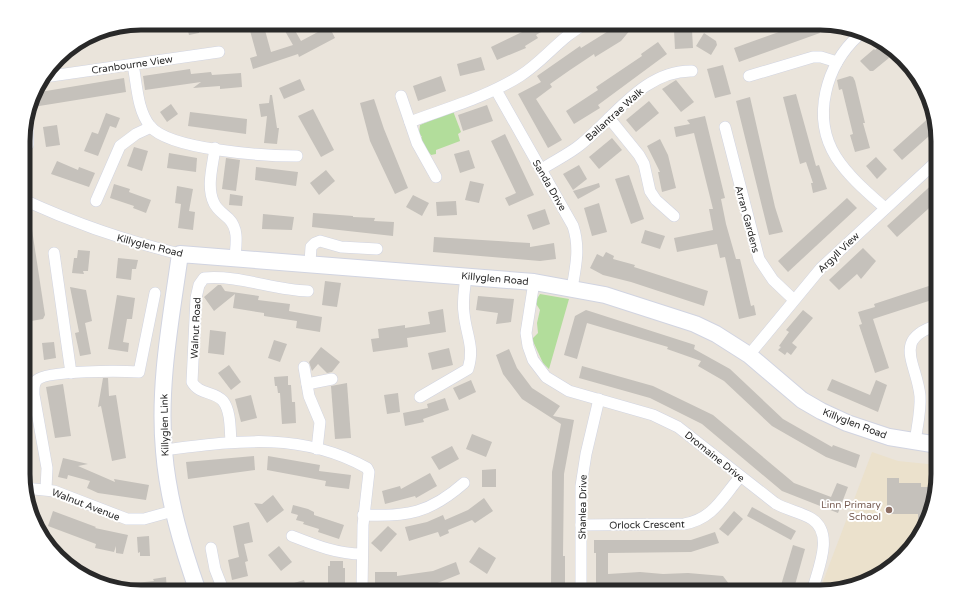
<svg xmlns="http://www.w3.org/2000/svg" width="961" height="615" font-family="'Varela Round',sans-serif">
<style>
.education{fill:#ebe1cc}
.green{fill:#b2dd9b}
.building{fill:#c5c1bb}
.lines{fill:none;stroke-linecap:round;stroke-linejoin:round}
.street-casing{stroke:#d1d4e1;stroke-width:12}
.secondary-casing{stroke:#d1d4e1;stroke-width:18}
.street{stroke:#fff;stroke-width:11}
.secondary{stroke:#fff;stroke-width:16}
.education-dot{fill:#8d6e63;stroke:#fff;stroke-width:1.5}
.labels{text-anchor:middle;stroke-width:4;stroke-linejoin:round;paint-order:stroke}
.street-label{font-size:10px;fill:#292929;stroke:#fff}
.education-label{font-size:10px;fill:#785e54;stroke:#fff;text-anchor:end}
.rim{fill:none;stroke:#292929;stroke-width:5}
</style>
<rect width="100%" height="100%" fill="#eae4db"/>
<!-- education -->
<polygon class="education" points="872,452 898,461 938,465 938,481 918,539 879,576 827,592 819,592"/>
<!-- green -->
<g class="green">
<polygon points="453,111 461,132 458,134 460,141 436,150 436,154 431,155 418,139 422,137 419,133 420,125"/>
<polygon points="540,294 569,299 549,369 543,363 532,339 538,333 537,323 540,310 535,302"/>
</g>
<!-- building -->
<g class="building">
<polygon points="186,23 215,23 215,28 199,30 199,33 189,35"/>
<polygon points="263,23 271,52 293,45 285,31 293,27 301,41 329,26 335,38 299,57 298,54 253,69 250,58 257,56 249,27"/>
<polygon points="524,23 550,23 540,29 541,32 536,35 538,38 525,46 526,48 497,60 491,47 522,32 520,29 526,26"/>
<polygon points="616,23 636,23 621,41 595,57 594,54 570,70 550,84 552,87 536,99 562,140 548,148 518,94 541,82 537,76 580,46 581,48 610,30"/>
<polygon points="804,23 820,23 830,26 819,30 820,33 739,62 734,48"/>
<polygon points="674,30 692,30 693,48 675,49"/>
<polygon points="704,33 716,41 717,45 711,55 696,46"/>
<polygon points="658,42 667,54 598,105 600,108 574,124 566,111 598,90 596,87 642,56 641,54"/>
<polygon points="885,43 895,53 873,71 870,71 860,61 874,49 875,50"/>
<polygon points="481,57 485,70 460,76 457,64"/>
<polygon points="723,65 731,94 715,98 707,69"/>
<polygon points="190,69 191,74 211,72 212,75 241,73 242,87 220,89 220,86 193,88 201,82 145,90 143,76"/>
<polygon points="441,76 446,91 418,101 413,86"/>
<polygon points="850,76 853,77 855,81 865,123 863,123 870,148 855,152 850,135 853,134 842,89 839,90 837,80"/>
<polygon points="124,78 126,92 33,107 32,100 34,93"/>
<polygon points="300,79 305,90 284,99 279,88"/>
<polygon points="676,80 694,102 681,112 662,89"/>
<polygon points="796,94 816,166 819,165 827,189 813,193 811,183 813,183 806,162 800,164 783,97"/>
<polygon points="270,95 272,95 277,128 279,128 277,144 264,143 267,116 261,117 259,104 269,103"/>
<polygon points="750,97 775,207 783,232 769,235 736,101"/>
<polygon points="374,99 384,129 408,188 395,194 370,141 360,103"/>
<polygon points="649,101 659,113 636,132 626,120"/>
<polygon points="171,104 178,114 167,122 160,112"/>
<polygon points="487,105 493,121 463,131 458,115"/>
<polygon points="313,109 334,150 321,157 298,116"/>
<polygon points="190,112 247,119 246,134 188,126"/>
<polygon points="106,113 120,118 116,128 110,126 98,156 84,151 92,132 98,134"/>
<polygon points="932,115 937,129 902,160 893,150"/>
<polygon points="705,116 725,198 721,199 726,224 736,259 740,259 751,306 754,305 756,315 739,319 725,257 720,258 717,244 677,252 674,238 713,230 709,209 713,209 694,133 676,137 674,127 690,124 687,120"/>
<polygon points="57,125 60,145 46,147 43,127"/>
<polygon points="505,134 534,195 509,206 505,198 516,193 491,141"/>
<polygon points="612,138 622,150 599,169 589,157"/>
<polygon points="660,139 668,155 676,188 662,192 658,172 660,172 647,146"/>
<polygon points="134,147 148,151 142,171 127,166"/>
<polygon points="469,150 475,168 460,173 454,154"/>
<polygon points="169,153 197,158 196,172 167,168"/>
<polygon points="876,157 887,169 877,179 866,166"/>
<polygon points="226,158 240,160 236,191 222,189"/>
<polygon points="57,161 78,170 79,167 95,173 89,187 51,174"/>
<polygon points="579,165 587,179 573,190 563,174"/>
<polygon points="256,167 298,172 296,186 255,180"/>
<polygon points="326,170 335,181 319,195 310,183"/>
<polygon points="629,175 644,219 631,224 615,179"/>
<polygon points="938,179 938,200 897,237 887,226"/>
<polygon points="470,181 484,184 479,203 465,200"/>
<polygon points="599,183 600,187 578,199 573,191"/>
<polygon points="114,184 130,189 129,192 151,200 146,213 133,208 134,206 110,198"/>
<polygon points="177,186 193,189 189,211 195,212 193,230 178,228 181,204 175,203"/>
<polygon points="230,194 243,196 242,206 229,205"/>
<polygon points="413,195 429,203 422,216 406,207"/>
<polygon points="847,198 857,208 788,272 778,261"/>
<polygon points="456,201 457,215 437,216 436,202"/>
<polygon points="599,203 607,232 592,236 584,208"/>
<polygon points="545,209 550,224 533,230 527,215"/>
<polygon points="29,210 45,315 43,319 31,321 24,267 24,211"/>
<polygon points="313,213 353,216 353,217 375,218 374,221 394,222 393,236 312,227"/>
<polygon points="263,214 294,217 292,230 262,229"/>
<polygon points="645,230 665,236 660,249 641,243"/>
<polygon points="434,237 530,243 530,247 554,243 556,259 540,261 433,252"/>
<polygon points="863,248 876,261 861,279 857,274 839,290 829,280"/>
<polygon points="78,250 90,251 88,271 83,271 84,274 72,273 74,258 77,258"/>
<polygon points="606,252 614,256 613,259 635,265 634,267 708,291 704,306 631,282 603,275 590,268 597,254 603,257"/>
<polygon points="118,258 138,260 136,269 132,269 131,280 116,278"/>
<polygon points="325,281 341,283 337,307 322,305"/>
<polygon points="938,283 938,298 873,319 889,368 875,373 859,325 862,324 858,312 875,307 874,304"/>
<polygon points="218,285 221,285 225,291 259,296 258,300 290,304 289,311 322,317 320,332 296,328 297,321 264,316 264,313 233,308 235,294 214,311 204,297"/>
<polygon points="70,287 86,290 92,321 85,323 91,354 80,356 75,333 79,332"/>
<polygon points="117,295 135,298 132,319 127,319 123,342 129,343 128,352 108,349"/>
<polygon points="478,296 514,299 511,322 496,324 498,313 476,310"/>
<polygon points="443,309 446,332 407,338 408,347 373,352 371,339 379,338 378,329 405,325 405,328 430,324 428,312"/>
<polygon points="586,310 695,345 694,349 730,369 783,419 832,447 833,445 860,455 856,468 826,457 772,426 724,381 698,366 701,361 667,349 668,347 587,323 577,359 564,355 575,316"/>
<polygon points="803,310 813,318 792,343 797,347 791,355 787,352 785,355 778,350 781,347 779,346 789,332 786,330"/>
<polygon points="210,330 226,332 224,355 208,353"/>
<polygon points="274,340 287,344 280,362 268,358"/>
<polygon points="54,342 56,358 44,360 42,343"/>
<polygon points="321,347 340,362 332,372 327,373 318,364 312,371 309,362"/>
<polygon points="449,348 453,365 432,370 428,353"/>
<polygon points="509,349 517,368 532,388 560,406 553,416 574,420 564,474 563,556 565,556 565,585 551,585 552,472 561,424 522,399 503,374 496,355"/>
<polygon points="229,365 241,382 231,390 218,373"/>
<polygon points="582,366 653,386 713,415 794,483 831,497 837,483 848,487 838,513 782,491 702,424 650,398 579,378"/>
<polygon points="288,376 288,385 291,385 292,402 295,402 296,423 282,424 280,393 278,393 277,386 275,386 274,377"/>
<polygon points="103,378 108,378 109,396 116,395 126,458 112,461 101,406 98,407"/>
<polygon points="832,379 870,395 876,380 887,385 878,412 827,390"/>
<polygon points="471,380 476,392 459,400 453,388"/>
<polygon points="347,383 351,438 335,439 331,386"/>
<polygon points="63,384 71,436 55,438 46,387"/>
<polygon points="398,393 400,412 387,414 384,395"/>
<polygon points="251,395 257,418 241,422 235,399"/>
<polygon points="445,398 449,410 423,419 424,422 405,426 403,413 428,408 427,404"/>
<polygon points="472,434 492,442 486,457 466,449"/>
<polygon points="452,446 459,459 439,470 431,457"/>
<polygon points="254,456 255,470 188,479 186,462"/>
<polygon points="268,456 320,465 319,471 351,475 349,489 325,486 326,481 267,470"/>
<polygon points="63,458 88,464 78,466 115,482 114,479 149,485 146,500 98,493 87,488 90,481 68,475 67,479 58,477"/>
<polygon points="496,469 496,487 482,487 482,470"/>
<polygon points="430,473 437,486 416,498 415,496 385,504 382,491 400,486 401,489"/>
<polygon points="887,478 899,478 899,483 921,483 921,487 936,487 920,535 918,534 918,514 887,514"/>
<polygon points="273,495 284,510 267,523 254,503 262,504"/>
<polygon points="484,498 493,511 475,523 472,520 448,530 449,533 440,537 438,532 409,541 405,527 427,522 443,515 445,520 468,510"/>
<polygon points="293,505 308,509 314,512 314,515 344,525 339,539 318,532 319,529 303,524 304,522 296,520 298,515 291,513"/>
<polygon points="752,507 796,531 791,540 747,516"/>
<polygon points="53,511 96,527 95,528 128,535 123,554 116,553 116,546 114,552 95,548 96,544 48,526"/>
<polygon points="734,511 743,519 728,536 719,529"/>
<polygon points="249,522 253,542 244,544 248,561 245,562 248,576 232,580 228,560 239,557 233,526"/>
<polygon points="388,526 397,534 381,552 371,543"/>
<polygon points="715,532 719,543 691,552 608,553 608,574 640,572 663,574 688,573 723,576 735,592 596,592 596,553 594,553 594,540 691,540"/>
<polygon points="149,536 150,556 140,556 140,552 138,553 137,537"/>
<polygon points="793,545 805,549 793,592 779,592"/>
<polygon points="279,546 292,562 281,571 268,555"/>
<polygon points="479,547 496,558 487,574 469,562"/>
<polygon points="330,561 343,561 343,568 345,568 345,587 343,587 343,592 328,592 328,566 330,566"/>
<polygon points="456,562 460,574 430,586 431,587 405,591 375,591 375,572 397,572 397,576 433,571"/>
<polygon points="166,577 167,592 141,592 117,585 154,581 153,579"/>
<polygon points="304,580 308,592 272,592 271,590"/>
</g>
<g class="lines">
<!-- street casing -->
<g class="street-casing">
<g id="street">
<path d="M859,35c-33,30 -48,82 -23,122 13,20 31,35 49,51"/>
<path d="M133,65c4,19 4,45 17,61 19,24 116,30 147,30"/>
<polyline points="749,76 813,57 821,57 837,62"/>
<polyline points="44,77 219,52"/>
<path d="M496,90l77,136c7,21 3,40 -1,62"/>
<polyline points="401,96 417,143 436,177"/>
<polyline points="27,117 28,145"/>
<polyline points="609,118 639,155 644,164 650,191 656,200 674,216"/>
<path d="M410,122c37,-14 77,-25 110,-46 24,-15 41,-40 67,-53"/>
<polyline points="725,127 759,259 773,280 793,299"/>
<path d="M215,148c-2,17 -9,39 -1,55 3,7 10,11 15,16 10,10 7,26 6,38"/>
<path d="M542,169c12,-8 27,-15 38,-24 34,-27 64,-75 112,-74"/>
<path d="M24,200c50,23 102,41 156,54"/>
<polyline points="96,201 120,146 136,134 151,127"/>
<polyline points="54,253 71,373"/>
<polyline points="310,263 311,247 315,243 320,241 341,247 377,249"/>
<path d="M534,282l-8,51 2,13 5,14 13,17 23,14 84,24 25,12 97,76c11,7 26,9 37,16 23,15 5,52 0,73"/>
<polyline points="749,355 821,268 938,160"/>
<polyline points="304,367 309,396 320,422 317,449"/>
<polyline points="307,384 332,379"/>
<path d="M420,397l48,-28c7,-22 -2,-34 -4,-56 -2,-12 1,-25 2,-38"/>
<path d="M231,442c-1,-12 0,-31 -8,-41 -8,-10 -24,-6 -31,-19l4,-84 3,-13 5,-7c36,-3 69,12 104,13"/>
<path d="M915,442c2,-15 6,-31 5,-46 -3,-33 -29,-57 18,-71"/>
<path d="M164,450c71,-9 137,-19 203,18l2,4 -6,53 -1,67"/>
<polyline points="24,488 54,491 127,519 144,519 173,511"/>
<path d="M46,489l1,-21 -13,-73c0,-5 -1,-11 3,-15 11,-10 85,-9 102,-8l16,-79"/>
<path d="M363,515c44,2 67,-2 101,-32"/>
<path d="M581,525l103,-1c29,-5 38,-26 56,-47"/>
<path d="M292,536c23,9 45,18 70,18"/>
<polyline points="211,548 215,569 224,592"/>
<polyline points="581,592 581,486 586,454 599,399"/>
</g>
</g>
<!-- secondary casing -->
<g class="secondary-casing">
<path id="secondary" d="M198,592c-16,-46 -30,-92 -34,-141 -6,-66 7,-132 16,-197l354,28 71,13 90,29 21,10 33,21 53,45 19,11 26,12 42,14 49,8"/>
</g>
<!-- street -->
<use href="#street" class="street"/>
<!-- secondary -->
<use href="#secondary" class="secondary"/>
</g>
<!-- markers -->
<circle class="education-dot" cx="889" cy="510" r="4"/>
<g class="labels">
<!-- street labels -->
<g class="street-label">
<text transform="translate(132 64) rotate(-8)" y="4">Cranbourne View</text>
<text transform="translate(614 114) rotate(-42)" y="4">Ballantrae Walk</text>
<text transform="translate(550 185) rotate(60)" y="4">Sanda Drive</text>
<text transform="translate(748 219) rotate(75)" y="4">Arran Gardens</text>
<text transform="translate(150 245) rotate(14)" y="4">Killyglen Road</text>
<text transform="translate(838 252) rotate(-44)" y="4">Argyll View</text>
<text transform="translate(495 278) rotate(5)" y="4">Killyglen Road</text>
<text transform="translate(195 328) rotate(-87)" y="4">Walnut Road</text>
<text transform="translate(855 423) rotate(21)" y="4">Killyglen Road</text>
<text transform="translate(164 425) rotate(-91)" y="4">Killyglen Link</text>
<text transform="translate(715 456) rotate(39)" y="4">Dromaine Drive</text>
<text transform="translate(86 504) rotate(21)" y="4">Walnut Avenue</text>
<text transform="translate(582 507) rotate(-89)" y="4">Shanlea Drive</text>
<text transform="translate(647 524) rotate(-1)" y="4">Orlock Crescent</text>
</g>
<!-- education labels -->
<g class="education-label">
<text x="881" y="508">Linn Primary<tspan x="881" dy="12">School</tspan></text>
</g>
</g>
<!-- crop -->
<path d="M0 0H961V615H0ZM141 30H820A111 111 0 0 1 931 141V474A111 111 0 0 1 820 585H141A111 111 0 0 1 30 474V141A111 111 0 0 1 141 30Z" fill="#fff" fill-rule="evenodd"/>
<path class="rim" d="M141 30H820A111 111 0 0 1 931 141V474A111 111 0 0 1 820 585H141A111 111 0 0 1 30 474V141A111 111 0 0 1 141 30Z"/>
</svg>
